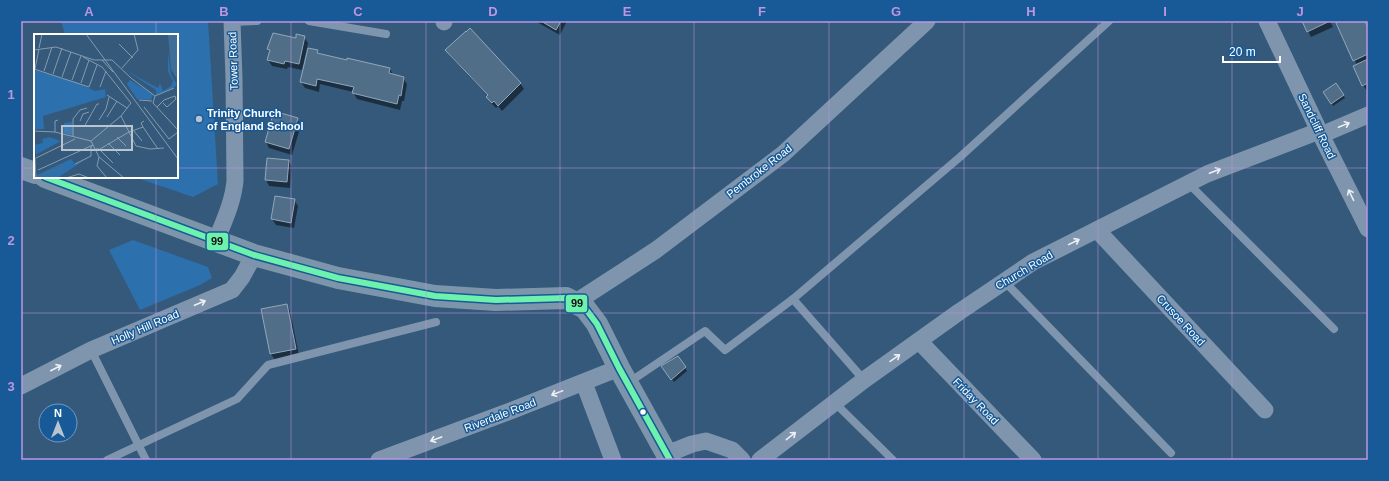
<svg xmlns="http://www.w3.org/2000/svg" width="1389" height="481" font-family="Arial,sans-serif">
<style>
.green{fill:#2c70ad}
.shadow{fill:#0007}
.building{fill:#516e89;stroke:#92a7ba}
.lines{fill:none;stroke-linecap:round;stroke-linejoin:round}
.service{stroke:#7e95ad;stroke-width:8}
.minor{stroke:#7e95ad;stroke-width:17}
.primary{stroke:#7c95ab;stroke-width:22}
.bus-1-casing{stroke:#175a97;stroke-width:9}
.bus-1{stroke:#6df2ae;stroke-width:6}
.oneway{stroke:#eceff3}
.grid{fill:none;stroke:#bd96df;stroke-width:1;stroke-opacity:0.55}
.poi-dot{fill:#b8c5d0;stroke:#175a97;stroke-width:1.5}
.bus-dot{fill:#fff;stroke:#175a97;stroke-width:1.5}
.labels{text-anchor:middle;stroke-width:3;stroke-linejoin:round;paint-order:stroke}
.street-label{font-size:11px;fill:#fff;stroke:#175a97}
.poi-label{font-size:11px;font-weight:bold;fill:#fff;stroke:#175a97;text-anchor:start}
.inset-river{fill:none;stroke:#406e99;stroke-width:2}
.inset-road{fill:none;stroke:#859baf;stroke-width:1}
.view{fill:#b8c5d0;fill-opacity:0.15;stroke:#b8c5d0;stroke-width:2}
.inset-edge{fill:none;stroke:#fff;stroke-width:2}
.line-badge{stroke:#175a97;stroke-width:1.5}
.pale-badge-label{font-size:11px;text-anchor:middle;font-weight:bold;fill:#111}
.neatline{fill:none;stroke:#bd96df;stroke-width:1.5}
.grid-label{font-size:13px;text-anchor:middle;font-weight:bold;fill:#bd96df}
</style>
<rect width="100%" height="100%" fill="#34597a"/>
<!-- green -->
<g class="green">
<polygon points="61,21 208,21 218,184 193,197 134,177 177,177 177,35 65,35"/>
<polygon points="133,240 208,267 212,278 200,285 140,310 109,250"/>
</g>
<!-- shadow -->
<g class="shadow">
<polygon points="535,21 567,21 560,35"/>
<polygon points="1303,21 1330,21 1333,27 1311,37"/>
<polygon points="1343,21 1364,21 1368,29 1368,91 1367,91 1363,85 1357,65 1337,24"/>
<polygon points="304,37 308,43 302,70 288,67 287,69 272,66 268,60 270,52 268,49"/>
<polygon points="447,50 520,83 524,89 502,111 498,106 496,108 491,103 488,96 450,56"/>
<polygon points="317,51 319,54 390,69 394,76 403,78 407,84 404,101 402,101 400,110 357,99 353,92 320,84 319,92 305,88 301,82"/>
<polygon points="1336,84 1345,98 1333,106 1324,92"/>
<polygon points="274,112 297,119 301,125 292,155 269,148 266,142"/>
<polygon points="289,161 292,167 290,188 269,186 266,180"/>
<polygon points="294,200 298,206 294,228 276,225 272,219"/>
<polygon points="286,305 290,311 299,355 275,360 271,354"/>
<polygon points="678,357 687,371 674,382 664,369"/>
</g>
<!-- building -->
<g class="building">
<polygon points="541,21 560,21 560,23 556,30"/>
<polygon points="1302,21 1330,21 1307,32"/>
<polygon points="1340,21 1365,21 1368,28 1368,54 1353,61 1336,23"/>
<polygon points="470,28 521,83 498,106 494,101 492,103 486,97 488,95 445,50 466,31 466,32"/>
<polygon points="273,33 296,38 296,34 305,36 299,64 285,61 284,64 267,60 270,50 267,49"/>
<polygon points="308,48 318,50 317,53 347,60 347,58 390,68 389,73 404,77 401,96 399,95 397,104 352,93 354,87 317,79 316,86 300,82"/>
<polygon points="1368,59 1368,83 1362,86 1353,66"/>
<polygon points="1336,83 1344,95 1331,104 1323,92"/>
<polygon points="274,111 298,118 289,149 265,142"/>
<polygon points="267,158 289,160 287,182 265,180"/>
<polygon points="275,196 295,199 291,223 271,219"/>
<polygon points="287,304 296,349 270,354 261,309"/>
<polygon points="678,356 686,367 671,380 661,366"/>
</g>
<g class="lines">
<!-- service -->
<g class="service">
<polyline points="309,21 386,34"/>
<polyline points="232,22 257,21"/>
<polyline points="1189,184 1334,329"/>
<polyline points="1004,281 1171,453"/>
<polyline points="793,299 960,157 1109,21"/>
<polyline points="91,350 146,460"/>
<polyline points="628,383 705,331 725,350 793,299 864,380"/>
<polyline points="834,402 893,460"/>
<polyline points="107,460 237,399 268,365 436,322"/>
</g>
<!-- minor -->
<g class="minor">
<polyline points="1267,21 1321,135 1368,229"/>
<polyline points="444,22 444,21"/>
<polyline points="1321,135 1368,115"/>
<polyline points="1097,230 1265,410"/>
<path d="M216,241c8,-20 17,-39 19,-60l-1,-102 -2,-58"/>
<polyline points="576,302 656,250 783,154 927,21"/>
<polyline points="919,341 1033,460"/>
<polyline points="584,383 613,460"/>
<polyline points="21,386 91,350 232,290 242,277 254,255"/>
<polyline points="667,454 692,444 706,441 732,450 742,460"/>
<polyline points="379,460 513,410 619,368"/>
<polyline points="760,460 864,380 959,312 1033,262 1207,174 1319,131"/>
</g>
<!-- primary -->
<g class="primary">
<polyline points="21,168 35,173"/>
<polyline points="45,177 254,255 338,278 435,296 496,300 566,298 585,308 597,324 619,368 670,460"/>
</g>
<!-- bus-1 casing -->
<g class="bus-1-casing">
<polyline id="bus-1" points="45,177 254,255 338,278 435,296 496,300 566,298 585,308 597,324 619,368 670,460"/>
</g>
<!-- bus-1 -->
<use href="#bus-1" class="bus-1"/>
</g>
<!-- one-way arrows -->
<defs><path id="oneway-shaft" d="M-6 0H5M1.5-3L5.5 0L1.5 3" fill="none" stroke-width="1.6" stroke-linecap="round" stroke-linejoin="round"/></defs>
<g class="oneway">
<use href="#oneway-shaft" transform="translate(1344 125) rotate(-22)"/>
<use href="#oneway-shaft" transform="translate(1215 171) rotate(-21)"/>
<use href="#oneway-shaft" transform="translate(1351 195) rotate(-116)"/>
<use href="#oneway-shaft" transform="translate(1074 242) rotate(-26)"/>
<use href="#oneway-shaft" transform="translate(200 303) rotate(-23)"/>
<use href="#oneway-shaft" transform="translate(895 358) rotate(-35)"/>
<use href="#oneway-shaft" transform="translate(56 368) rotate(-27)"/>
<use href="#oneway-shaft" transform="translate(557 393) rotate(159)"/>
<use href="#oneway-shaft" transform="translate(791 436) rotate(-38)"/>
<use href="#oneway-shaft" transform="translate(436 439) rotate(160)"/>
</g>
<!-- grid -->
<path class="grid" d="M156,21v14M291,21v439M426,21v439M560,21v439M694,21v439M829,21v439M964,21v439M1098,21v439M1232,21v439M21,168h14M177,168h1191M156,177v283M21,313h1347"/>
<!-- markers -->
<circle class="poi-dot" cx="199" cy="119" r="4"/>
<circle class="bus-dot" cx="643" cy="412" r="3.5"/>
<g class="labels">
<!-- street labels -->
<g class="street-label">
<text transform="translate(233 61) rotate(-92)" y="4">Tower Road</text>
<text transform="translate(1317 126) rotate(64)" y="4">Sandcliff Road</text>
<text transform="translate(759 171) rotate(-38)" y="4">Pembroke Road</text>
<text transform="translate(1024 270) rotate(-31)" y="4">Church Road</text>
<text transform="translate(1181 320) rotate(47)" y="4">Crusoe Road</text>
<text transform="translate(145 327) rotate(-23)" y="4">Holly Hill Road</text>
<text transform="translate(976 401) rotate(46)" y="4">Friday Road</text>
<text transform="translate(500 415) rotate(-21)" y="4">Riverdale Road</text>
</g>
<!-- poi labels -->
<g class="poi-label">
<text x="207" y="117">Trinity Church<tspan x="207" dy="13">of England School</tspan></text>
</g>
</g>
<!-- overview -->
<g transform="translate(34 34)">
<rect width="144" height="144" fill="#34597a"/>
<path d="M134,17l3,23 6,11 -4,3 -17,7v-5l-31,-20 33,18 2,-5 3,8 8,-5 2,-5 -5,-9zM0,36l42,12 19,9 10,-2 1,8 -63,19 1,13h-10zM96,46l23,14 -2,6 -14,-1 -10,-15zM38,88l1,13 -9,-2v-10zM15,103l12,4 -24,13v3l-3,-12 9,-2 -1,-4zM57,122l-34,22h-20v-3l34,-16 4,5z" fill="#2c70ad"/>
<path d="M134,0h10v47l-7,-12z" fill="#406e99"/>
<path class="inset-river" d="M7,142l23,-9"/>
<path class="inset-road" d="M52,0l92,125M85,10l14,14M5,14l3,-14M0,16l22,-3 38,13h18l19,18M49,23l19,10 29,36 -10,13 -30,25M68,26l11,12M88,34l16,-18 -4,-16M0,35l55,18 8,-22M1,35l4,-20M10,37l8,-24M19,40l9,-26M28,43l9,-25M97,44l24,18M38,46l9,-24M47,49l8,-23M66,53l6,-16M73,61l20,13M121,62l-2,7 25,27M121,62l19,-8M105,66l13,1M110,73l25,32 9,-7M123,73l7,-7 11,-4 1,3 -9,8 -4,-4M87,82l15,30 14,3 14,-1M73,83l10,-16M65,86l7,-11 3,-12M46,87l3,-7 6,-2M110,87l-3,2 2,4 15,22M50,93l13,-23h2M0,97l21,1 36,9 8,16 25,21M100,97l8,10M21,98v-11l3,-1M95,98l14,-5M39,102v-17l7,-9 7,-2M83,103l9,9M74,109l12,12M62,115h3l14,14M66,115l29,-17M65,123l-2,9 10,12M0,125l41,-20M1,125l1,19M41,130l16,-8v-11M4,136l55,-25M32,144l13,-4 10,4"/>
<path class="view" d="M28,92h70v24h-70z"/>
<rect width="144" height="144" class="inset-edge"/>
</g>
<g class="line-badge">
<rect x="206" y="232" width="23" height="19" rx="4" fill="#6df2ae"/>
<rect x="565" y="294" width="23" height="19" rx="4" fill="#6df2ae"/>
</g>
<g class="pale-badge-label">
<text x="217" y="245">99</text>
<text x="577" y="307">99</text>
</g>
<!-- border -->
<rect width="1389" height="481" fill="none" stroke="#175a97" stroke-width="44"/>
<!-- north arrow -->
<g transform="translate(58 423)"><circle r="19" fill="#175a97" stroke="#749cc1"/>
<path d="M0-3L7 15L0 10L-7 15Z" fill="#b8c5d0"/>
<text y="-6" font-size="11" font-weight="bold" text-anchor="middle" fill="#ffffff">N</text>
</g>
<!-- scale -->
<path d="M1223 56v6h57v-6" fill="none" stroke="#ffffff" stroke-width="2"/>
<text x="1229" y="56" font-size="12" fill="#ffffff" stroke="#175a97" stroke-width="3" paint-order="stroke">20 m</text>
<rect x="22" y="22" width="1345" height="437" class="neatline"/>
<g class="grid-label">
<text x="89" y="16">A</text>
<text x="224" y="16">B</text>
<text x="358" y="16">C</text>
<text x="493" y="16">D</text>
<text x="627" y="16">E</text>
<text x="762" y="16">F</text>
<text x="896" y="16">G</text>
<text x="1031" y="16">H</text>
<text x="1165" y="16">I</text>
<text x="1300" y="16">J</text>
<text x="11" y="99">1</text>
<text x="11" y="245">2</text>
<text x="11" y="391">3</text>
</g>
</svg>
